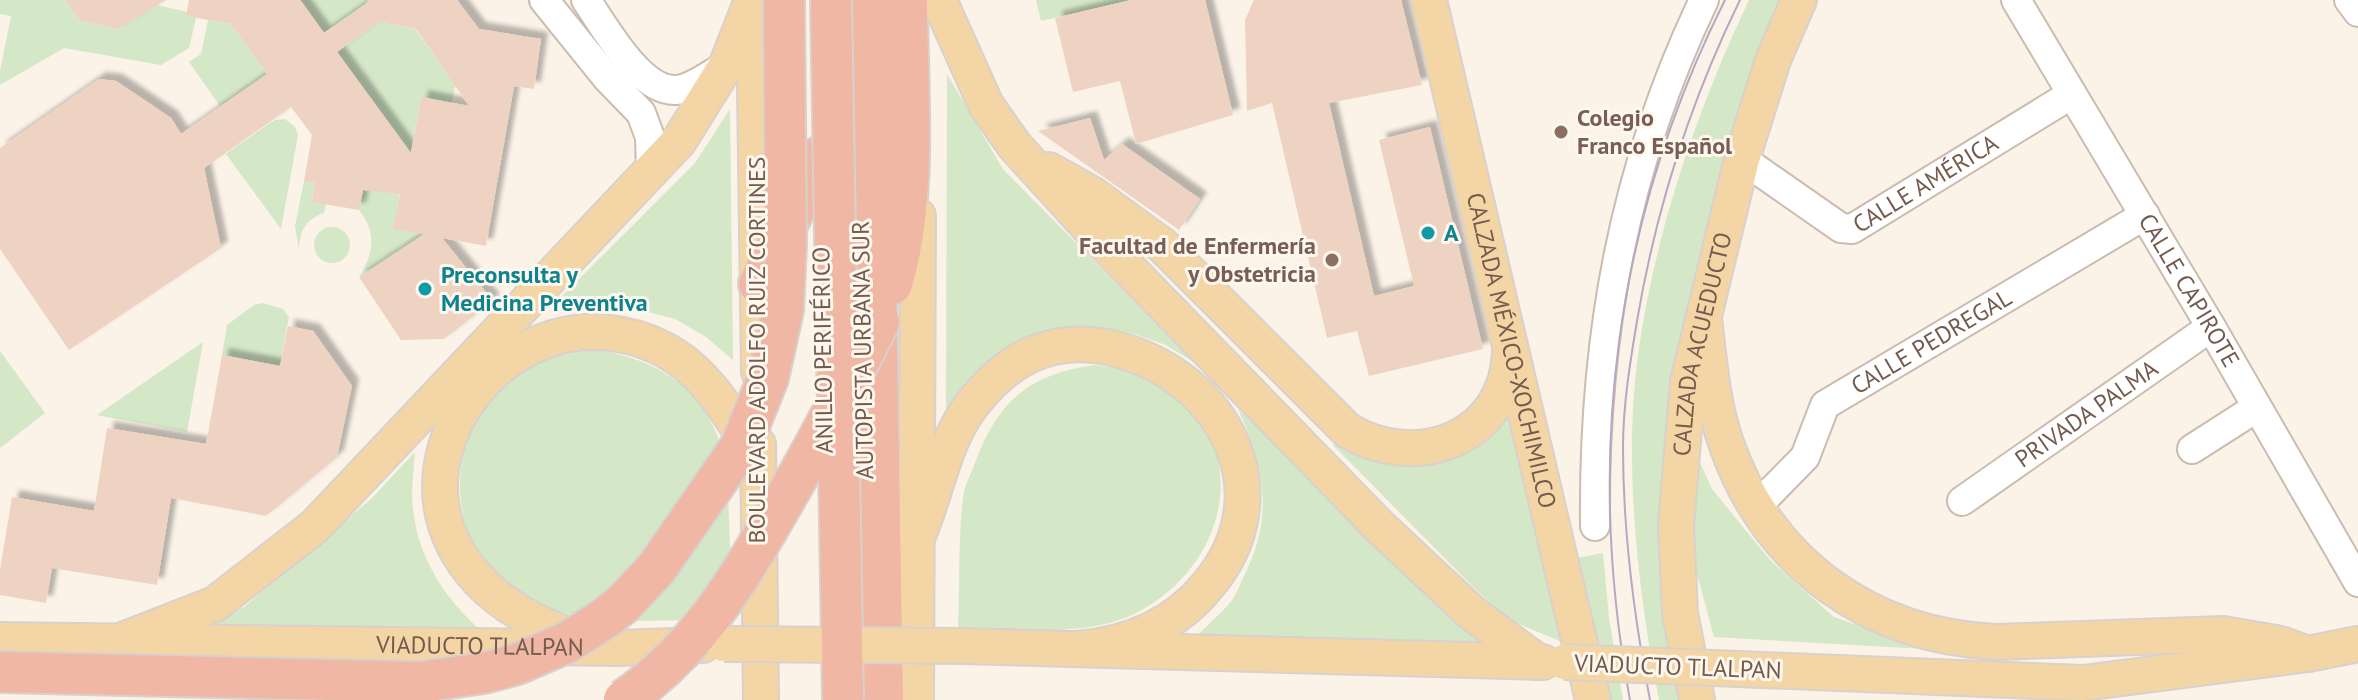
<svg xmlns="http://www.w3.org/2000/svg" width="2358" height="700" font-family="'PT Sans',sans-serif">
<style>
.green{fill:#d4e7c7}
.building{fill:#eed3c2;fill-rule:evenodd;filter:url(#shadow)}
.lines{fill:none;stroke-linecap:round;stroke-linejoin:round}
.minor-casing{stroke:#ccbbaf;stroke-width:32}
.major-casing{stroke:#d8d1cd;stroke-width:38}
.highway-casing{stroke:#d8d1cd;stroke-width:44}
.minor{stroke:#fff;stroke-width:28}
.major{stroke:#f4d6a6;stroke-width:34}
.highway{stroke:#efb7a4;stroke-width:40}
.tram{stroke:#b6a7c4;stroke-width:2}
.major-bridge-casing{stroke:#d8d1cd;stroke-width:38;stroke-linecap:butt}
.highway-bridge-casing{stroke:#d8d1cd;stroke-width:44;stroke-linecap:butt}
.major-bridge{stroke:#f4d6a6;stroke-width:34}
.highway-bridge{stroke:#efb7a4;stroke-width:40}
.education-dot{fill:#8d6e63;stroke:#fef7ee;stroke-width:3}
.culture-dot{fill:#0f9aa8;stroke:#fef7ee;stroke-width:3}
.labels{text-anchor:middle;stroke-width:6;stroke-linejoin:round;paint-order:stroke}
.education-label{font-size:24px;font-weight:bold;fill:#785e54;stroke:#fef7ee;text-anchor:start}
.street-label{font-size:24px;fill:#735b4e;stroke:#fef7ee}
.culture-label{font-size:24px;font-weight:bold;fill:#0d838f;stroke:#fef7ee;text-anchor:start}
</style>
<defs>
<filter id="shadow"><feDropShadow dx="7" dy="-7" stdDeviation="2" flood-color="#0004"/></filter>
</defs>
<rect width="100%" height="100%" fill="#fbf3e8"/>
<!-- green -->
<g class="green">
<polygon points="0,0 65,0 80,21 118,29 157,5 187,12 196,18 189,48 161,65 64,48 0,85 0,71 11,16 0,14"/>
<polygon points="301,0 367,0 366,4 324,33"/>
<polygon points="1036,0 1131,0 1041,21"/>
<path d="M1749,0h43l-96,315 -8,385h-29c-17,-87 -28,-176 -27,-264 2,-143 56,-308 117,-436z"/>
<polygon points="208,20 231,24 267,74 220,106 189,62 201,54"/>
<polygon points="378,22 415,29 448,75 457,76 452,103 421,97 410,157 337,52"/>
<polygon points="947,74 1003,169 1195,363 1166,345 1134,334 1076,329 989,362 965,384 946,409"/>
<polygon points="730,109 733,360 706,337 675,319 612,303 550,308 695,163"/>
<polygon points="285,119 295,127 298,135 281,229 226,154 275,120"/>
<path d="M403,173l-9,55 35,7 -70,42c15,-23 18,-45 0,-67l4,-20z"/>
<path d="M304,181l11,2 -3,18 14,3 -2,9c-19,7 -24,17 -25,37l-4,-24z"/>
<circle cx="332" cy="245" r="18"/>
<polygon points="263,303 283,309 289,317 280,366 222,355 227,325 254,305"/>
<polygon points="203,342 187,432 97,415"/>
<path d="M598,350c61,10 108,39 125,103 6,21 5,46 6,67 1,33 3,66 5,99 -65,0 -159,11 -215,-23 -72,-45 -77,-148 -21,-207 27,-27 64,-36 100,-39z"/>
<polygon points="0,351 45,413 0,448"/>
<path d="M1094,365c24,3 49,6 70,20 92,61 64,180 -26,227 -51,27 -124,16 -180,15 2,-43 0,-87 5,-129 1,-12 8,-24 12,-35 23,-62 53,-88 119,-98z"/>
<polygon points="1507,392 1567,644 1509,620 1476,590 1332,444 1392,459"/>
<path d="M1238,409l244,235 -284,-9c11,-12 25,-23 35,-36 4,-7 7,-15 11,-23 30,-60 21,-108 -6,-167z"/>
<polygon points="1682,423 1712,489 1770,560 1834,617 1924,649 1714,637 1684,526"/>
<path d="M415,452c-1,15 -3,30 -3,44 2,65 40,114 89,151l-311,-12 54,-28 128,-109z"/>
<polygon points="1603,553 1609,618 1623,700 1599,700 1566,560"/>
</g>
<!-- building -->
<g class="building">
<polygon points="65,0 166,0 118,29 80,21"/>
<path d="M189,0h111l24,33 47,-33h86l22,29 62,10 -7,50 -20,-3 -28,160 -44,-8 51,63 -49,38 -43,1 -42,-63 65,-43 -31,-5 7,-35 -37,-4 -4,20 -47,-8 3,-19 -11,-2 8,-46 -21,-28 -87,61 17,80 -152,102 -69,-101v-101l99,-69 17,2 55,37 10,16 86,-60 -36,-50 -45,-8zM378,22l38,7 53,77 -48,-9 -10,56 -74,-101z"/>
<polygon points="1131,0 1205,0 1233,115 1136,144 1120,81 1073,92 1055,18"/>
<polygon points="1254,0 1401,0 1422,85 1329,103 1349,189 1374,296 1414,286 1379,140 1430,127 1483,349 1369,376 1357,331 1327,338 1272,103 1247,111 1245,20"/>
<polygon points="1090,118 1104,160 1122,144 1200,199 1179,230 1038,131"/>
<polygon points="288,326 313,331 352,386 337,457 266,516 171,498 157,585 52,568 46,603 0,595 0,570 12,497 94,511 107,428 206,444 222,355 280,366"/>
</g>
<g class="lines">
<!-- minor casing -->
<g class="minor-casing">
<g id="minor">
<polyline points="544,0 607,78 641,113 650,137 651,171"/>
<path d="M586,0c19,27 54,92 90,90 17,-1 36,-17 51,-25"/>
<path id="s1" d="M2016,0l195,327 147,255"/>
<polyline points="2349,0 2358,12"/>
<path id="s2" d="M1742,159l99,69 11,1 220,-135"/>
<polyline points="2192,449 2256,408"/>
<path id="s3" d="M1962,501l249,-174"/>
<path id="s4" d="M1757,506l48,-49 20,-52 320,-190"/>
<path d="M1595,526c-2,-187 28,-357 109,-526"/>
</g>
</g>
<!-- major casing -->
<g class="major-casing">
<g id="major">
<polyline points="939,0 986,105 1014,145 1093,232 1380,527 1472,613 1538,662"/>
<path id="s5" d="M1429,0l164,700"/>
<polyline points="754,16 759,372"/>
<path d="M1049,170l43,24 70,51 185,185c69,42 160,9 163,-78"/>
<path d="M1704,318c5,41 8,85 22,125 42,121 144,193 270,199l227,-8 58,10 27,10"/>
<polyline points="758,444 761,700"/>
<path d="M916,540c21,-45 26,-100 59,-139 15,-19 33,-36 55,-46 28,-13 60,-13 89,-5 107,29 165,145 89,235 -34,42 -80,60 -132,64"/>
<path id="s6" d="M0,640l617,8 86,-3"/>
<polyline points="115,643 215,604 315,526 679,141 727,64 752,0"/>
<polyline points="962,646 1543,662"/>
<path d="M617,648c-63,-12 -134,-43 -164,-105 -49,-101 49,-224 158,-210 30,4 59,16 82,37 28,26 48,60 65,94"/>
<polyline points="1714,668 2083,683 2308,654 2358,644"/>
<polyline points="916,700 918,216"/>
<path id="s7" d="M1697,700l-17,-87 -4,-88 12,-143 54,-223 31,-99 26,-60"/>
</g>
</g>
<!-- highway casing -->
<g class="highway-casing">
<g id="highway">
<polyline points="871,0 883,700"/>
<polyline points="759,284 819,157"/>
<path d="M892,284c26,-86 15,-195 15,-284"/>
</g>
</g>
<!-- minor -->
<use href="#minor" class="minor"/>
<!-- major -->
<use href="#major" class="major"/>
<!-- highway -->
<use href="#highway" class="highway"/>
<!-- tram -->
<g class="tram">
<path d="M1630,700c-45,-242 -16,-479 95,-700"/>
<path d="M1650,700c-16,-83 -27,-168 -27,-252 0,-43 7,-85 14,-127 19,-112 53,-219 103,-321"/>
</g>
<!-- major-bridge casing -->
<g class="major-bridge-casing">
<g id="major-bridge">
<polyline points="724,644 962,646"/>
<polyline points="1564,662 1714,668"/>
</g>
</g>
<!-- highway-bridge casing -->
<g class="highway-bridge-casing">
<g id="highway-bridge">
<polyline points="831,0 843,700"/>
<polyline points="0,672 420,682 484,673 517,664 568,642 604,619 623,604 656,569 741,446 768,378 783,310 786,243 784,0"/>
<path d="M624,700c74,-52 110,-113 154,-189 36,-62 69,-125 101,-189"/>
</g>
</g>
<!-- major-bridge -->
<use href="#major-bridge" class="major-bridge"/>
<!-- highway-bridge -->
<use href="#highway-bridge" class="highway-bridge"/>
</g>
<!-- markers -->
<g class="education-dot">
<circle cx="1561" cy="132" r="8"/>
<circle cx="1332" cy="260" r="8"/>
</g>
<g class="culture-dot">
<circle cx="1428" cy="233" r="8"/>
<circle cx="425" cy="289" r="8"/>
</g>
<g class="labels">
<!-- education labels -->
<g class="education-label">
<text x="1577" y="126">Colegio<tspan x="1577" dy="28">Franco Español</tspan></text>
<text x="1316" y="254" text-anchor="end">Facultad de Enfermería<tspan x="1316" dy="28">y Obstetricia</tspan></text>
</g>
<!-- street labels -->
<g class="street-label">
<text dy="8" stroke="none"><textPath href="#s2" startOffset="218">CALLE AMÉRICA</textPath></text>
<text dy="8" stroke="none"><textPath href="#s1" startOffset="338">CALLE CAPIROTE</textPath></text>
<text dy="8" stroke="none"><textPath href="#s4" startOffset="248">CALLE PEDREGAL</textPath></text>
<text dy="8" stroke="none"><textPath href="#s7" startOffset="360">CALZADA ACUEDUCTO</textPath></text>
<text transform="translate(757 350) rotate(-90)" y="8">BOULEVARD ADOLFO RUIZ CORTINES</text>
<text transform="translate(823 350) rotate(-91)" y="8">ANILLO PERIFÉRICO</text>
<text transform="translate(863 350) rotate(-91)" y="8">AUTOPISTA URBANA SUR</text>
<text dy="8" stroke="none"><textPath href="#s5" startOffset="360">CALZADA MÉXICO-XOCHIMILCO</textPath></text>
<text dy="8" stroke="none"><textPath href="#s3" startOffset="152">PRIVADA PALMA</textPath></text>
<text dy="8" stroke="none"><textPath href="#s6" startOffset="480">VIADUCTO TLALPAN</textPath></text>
<text transform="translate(1678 667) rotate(2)" y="8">VIADUCTO TLALPAN</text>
</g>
<!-- culture labels -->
<g class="culture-label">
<text x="1444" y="241">A</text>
<text x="441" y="283">Preconsulta y<tspan x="441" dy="28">Medicina Preventiva</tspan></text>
</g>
</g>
</svg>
